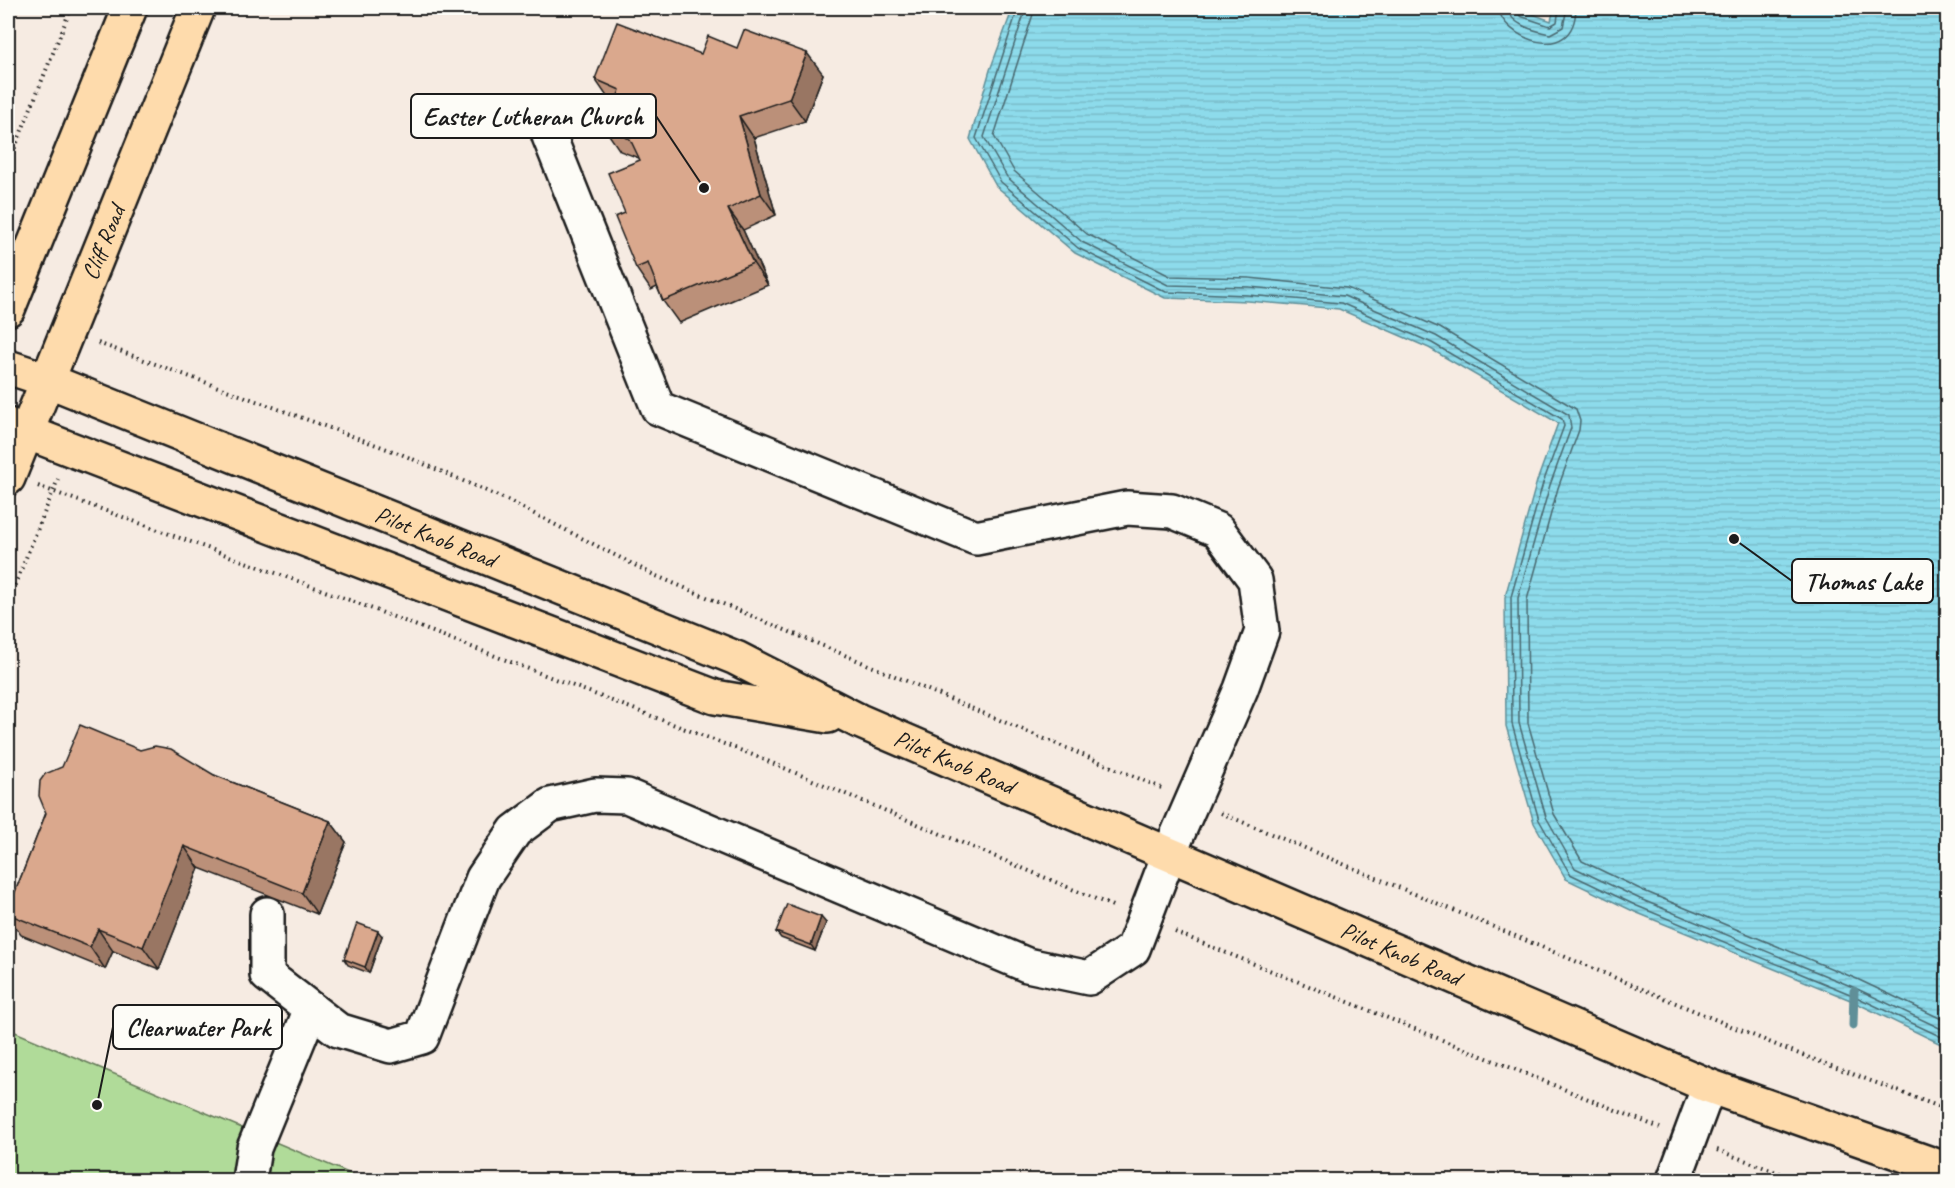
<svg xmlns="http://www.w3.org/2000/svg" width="1955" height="1188" font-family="Caveat,sans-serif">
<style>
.green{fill:#b0db99;stroke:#667c5a;stroke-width:1.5}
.water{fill:url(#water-rules);stroke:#608f98;stroke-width:1.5}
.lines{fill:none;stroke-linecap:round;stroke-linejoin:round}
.shore{stroke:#49686f;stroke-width:1.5}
.stream{stroke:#608f98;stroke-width:9}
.minor-casing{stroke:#1c1c1c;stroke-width:38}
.major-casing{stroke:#1c1c1c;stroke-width:38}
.path{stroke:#1c1c1c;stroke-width:4;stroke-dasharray:1.5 4.5;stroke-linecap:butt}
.minor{stroke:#fdfcf7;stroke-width:33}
.major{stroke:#fedbac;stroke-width:33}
.wall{fill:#bb9079;stroke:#1c1c1c;stroke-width:1.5}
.shaded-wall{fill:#997663;stroke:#1c1c1c;stroke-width:1.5}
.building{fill:#daa88d;stroke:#1c1c1c;stroke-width:1.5}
.labels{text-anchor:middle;stroke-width:6;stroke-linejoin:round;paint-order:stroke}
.street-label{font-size:24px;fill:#1c1c1c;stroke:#fdfcf7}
.leader{fill:none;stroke:#1c1c1c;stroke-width:2}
.callout-dot{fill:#1c1c1c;stroke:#fdfcf7;stroke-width:2}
.callout{fill:#fdfcf7;stroke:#1c1c1c;stroke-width:2}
.callout-label{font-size:26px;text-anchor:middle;font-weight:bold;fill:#1c1c1c}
</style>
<defs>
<pattern id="water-rules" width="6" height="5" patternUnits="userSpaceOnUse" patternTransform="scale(1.5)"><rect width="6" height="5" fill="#8ddbeb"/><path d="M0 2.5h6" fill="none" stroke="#79bbc9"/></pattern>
</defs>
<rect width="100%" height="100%" fill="#f6ebe2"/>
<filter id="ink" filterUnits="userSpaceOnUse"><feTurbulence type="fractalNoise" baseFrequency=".0167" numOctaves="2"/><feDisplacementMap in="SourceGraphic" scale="12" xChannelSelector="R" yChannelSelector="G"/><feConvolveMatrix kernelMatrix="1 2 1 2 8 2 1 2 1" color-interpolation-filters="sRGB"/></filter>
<g filter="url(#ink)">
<!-- green -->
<polygon class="green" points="8,1029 365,1180 8,1180"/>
<!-- water -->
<polygon class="water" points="1013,8 1517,8 1551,21 1554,8 1947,8 1947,1047 1848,999 1635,912 1566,879 1534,823 1506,726 1505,597 1537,481 1558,423 1429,348 1339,309 1248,301 1165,298 1075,253 996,186 970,139 990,70"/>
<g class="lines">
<!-- shore -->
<g class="shore">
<polyline points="1018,8 976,138 1001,182 1078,248 1166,292 1248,295 1341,303 1432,343 1562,419 1564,426 1543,483 1511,597 1512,724 1539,820 1570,874 1637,906 1850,994 1948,1040"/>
<polyline points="1026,8 984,137 1007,177 1082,242 1168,285 1249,287 1344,296 1436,336 1569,415 1571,428 1550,485 1518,598 1519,723 1546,817 1575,868 1640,899 1853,987 1948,1032"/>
<polyline points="1035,8 994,136 1014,171 1087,234 1170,276 1249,278 1347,288 1440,328 1576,409 1580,421 1579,430 1558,488 1527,600 1528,723 1554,814 1582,861 1644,891 1857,979 1948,1022"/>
<path d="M1499,8c1,28 75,61 77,0"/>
<path d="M1508,8c2,17 27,23 42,26l13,-7 4,-19"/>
<polyline points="1516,8 1520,16 1550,26 1557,22 1559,8"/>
</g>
<!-- stream -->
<polyline class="stream" points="1853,1025 1854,991"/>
<!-- minor casing -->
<g class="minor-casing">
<g id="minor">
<polyline points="267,914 267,975 338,1030 391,1046 422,1037 483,878 515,831 550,805 595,795 627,796 1027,965 1089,978 1133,949 1169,854 1241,689 1262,631 1255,580 1218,530 1172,511 1127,508 976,538 658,408 549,136"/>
<polyline points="249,1180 254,1148 311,1009"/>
<polyline points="1674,1180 1709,1086"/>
</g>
</g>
<!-- major casing -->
<g class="major-casing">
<g id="major">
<polyline points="8,309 130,8"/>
<path id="s1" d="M8,367l39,13 689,278 123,63 850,365 239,84"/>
<polyline points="8,425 715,697 828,716"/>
<path id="s2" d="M8,478l190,-470"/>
</g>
</g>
<!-- path -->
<g class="path">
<polyline points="8,165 71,8"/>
<polyline points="98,343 401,454 505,499 654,575 1164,789"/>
<polyline points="38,486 352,601 753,755 1115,907"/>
<polyline points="8,602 58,479"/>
<polyline points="1221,813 1781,1047 1948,1110"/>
<polyline points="1175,932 1660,1128"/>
<polyline points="1717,1150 1798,1180"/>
</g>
<!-- minor -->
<use href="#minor" class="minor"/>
<!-- major -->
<use href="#major" class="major"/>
</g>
<!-- wall -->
<g class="wall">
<polygon points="737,48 823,74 805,121 754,138 776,215 743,230 768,285 679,323 663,301 657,287 651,290 636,268 625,213 640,160 639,158 620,151 605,129 615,103 610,101 595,79 701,54"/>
<polygon points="140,750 214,775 330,821 346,842 317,914 199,868 159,969 113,951 105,969 21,935 8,916 8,910 46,813"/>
<polygon points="826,923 815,951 781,938 776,932"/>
<polygon points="382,936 369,973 348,965 344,959"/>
</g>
<!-- shaded-wall -->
<g class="shaded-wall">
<polygon points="807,53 823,74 805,121 789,99"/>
<polygon points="739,116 754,138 776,215 761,194"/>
<polygon points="728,209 743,230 768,285 753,263"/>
<polygon points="330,821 346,842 317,914 302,893"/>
<polygon points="184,846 199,868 159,969 143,947"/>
<polygon points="821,917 826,923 815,951 811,945"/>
<polygon points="98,929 113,951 105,969 90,947"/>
<polygon points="378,931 382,936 369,973 365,967"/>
</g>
<!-- building -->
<g class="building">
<polygon points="617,22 701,54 708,36 737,48 744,30 807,53 789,99 739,116 761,194 728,209 753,263 663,301 648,263 636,268 615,217 625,213 608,173 640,160 630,139 605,129 620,90 595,79"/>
<polygon points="80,725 140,750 155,746 171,749 214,775 330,821 302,893 184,846 143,947 98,929 90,947 8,914 8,910 46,813 39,796 40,781 45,774 62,767"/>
<polygon points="787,904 821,917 811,945 776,932"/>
<polygon points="357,923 378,931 365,967 344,959"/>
</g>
</g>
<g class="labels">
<!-- street labels -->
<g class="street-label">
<text dy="8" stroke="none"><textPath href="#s2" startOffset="254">Cliff Road</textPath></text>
<text dy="8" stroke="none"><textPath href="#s1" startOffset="460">Pilot Knob Road</textPath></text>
<text dy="8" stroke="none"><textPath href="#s1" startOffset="1026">Pilot Knob Road</textPath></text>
<text dy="8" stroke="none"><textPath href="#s1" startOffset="1512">Pilot Knob Road</textPath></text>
</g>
</g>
<!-- callouts -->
<path class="leader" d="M704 188L656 116M1734 539L1792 581M97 1105L113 1027"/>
<g class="callout-dot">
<circle cx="704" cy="188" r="6"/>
<circle cx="1734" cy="539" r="6"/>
<circle cx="97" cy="1105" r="6"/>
</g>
<g class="callout">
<rect x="411" y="94" width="245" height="44" rx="6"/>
<rect x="1792" y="559" width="141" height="44" rx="6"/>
<rect x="113" y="1005" width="169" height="44" rx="6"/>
</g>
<g class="callout-label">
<text x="533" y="125">Easter Lutheran Church</text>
<text x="1863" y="590">Thomas Lake</text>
<text x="198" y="1036">Clearwater Park</text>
</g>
<!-- margin -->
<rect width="1955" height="1188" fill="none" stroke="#fdfcf7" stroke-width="30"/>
<rect x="15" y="15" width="1925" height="1158" fill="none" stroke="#1c1c1c" stroke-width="2" filter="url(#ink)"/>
</svg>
